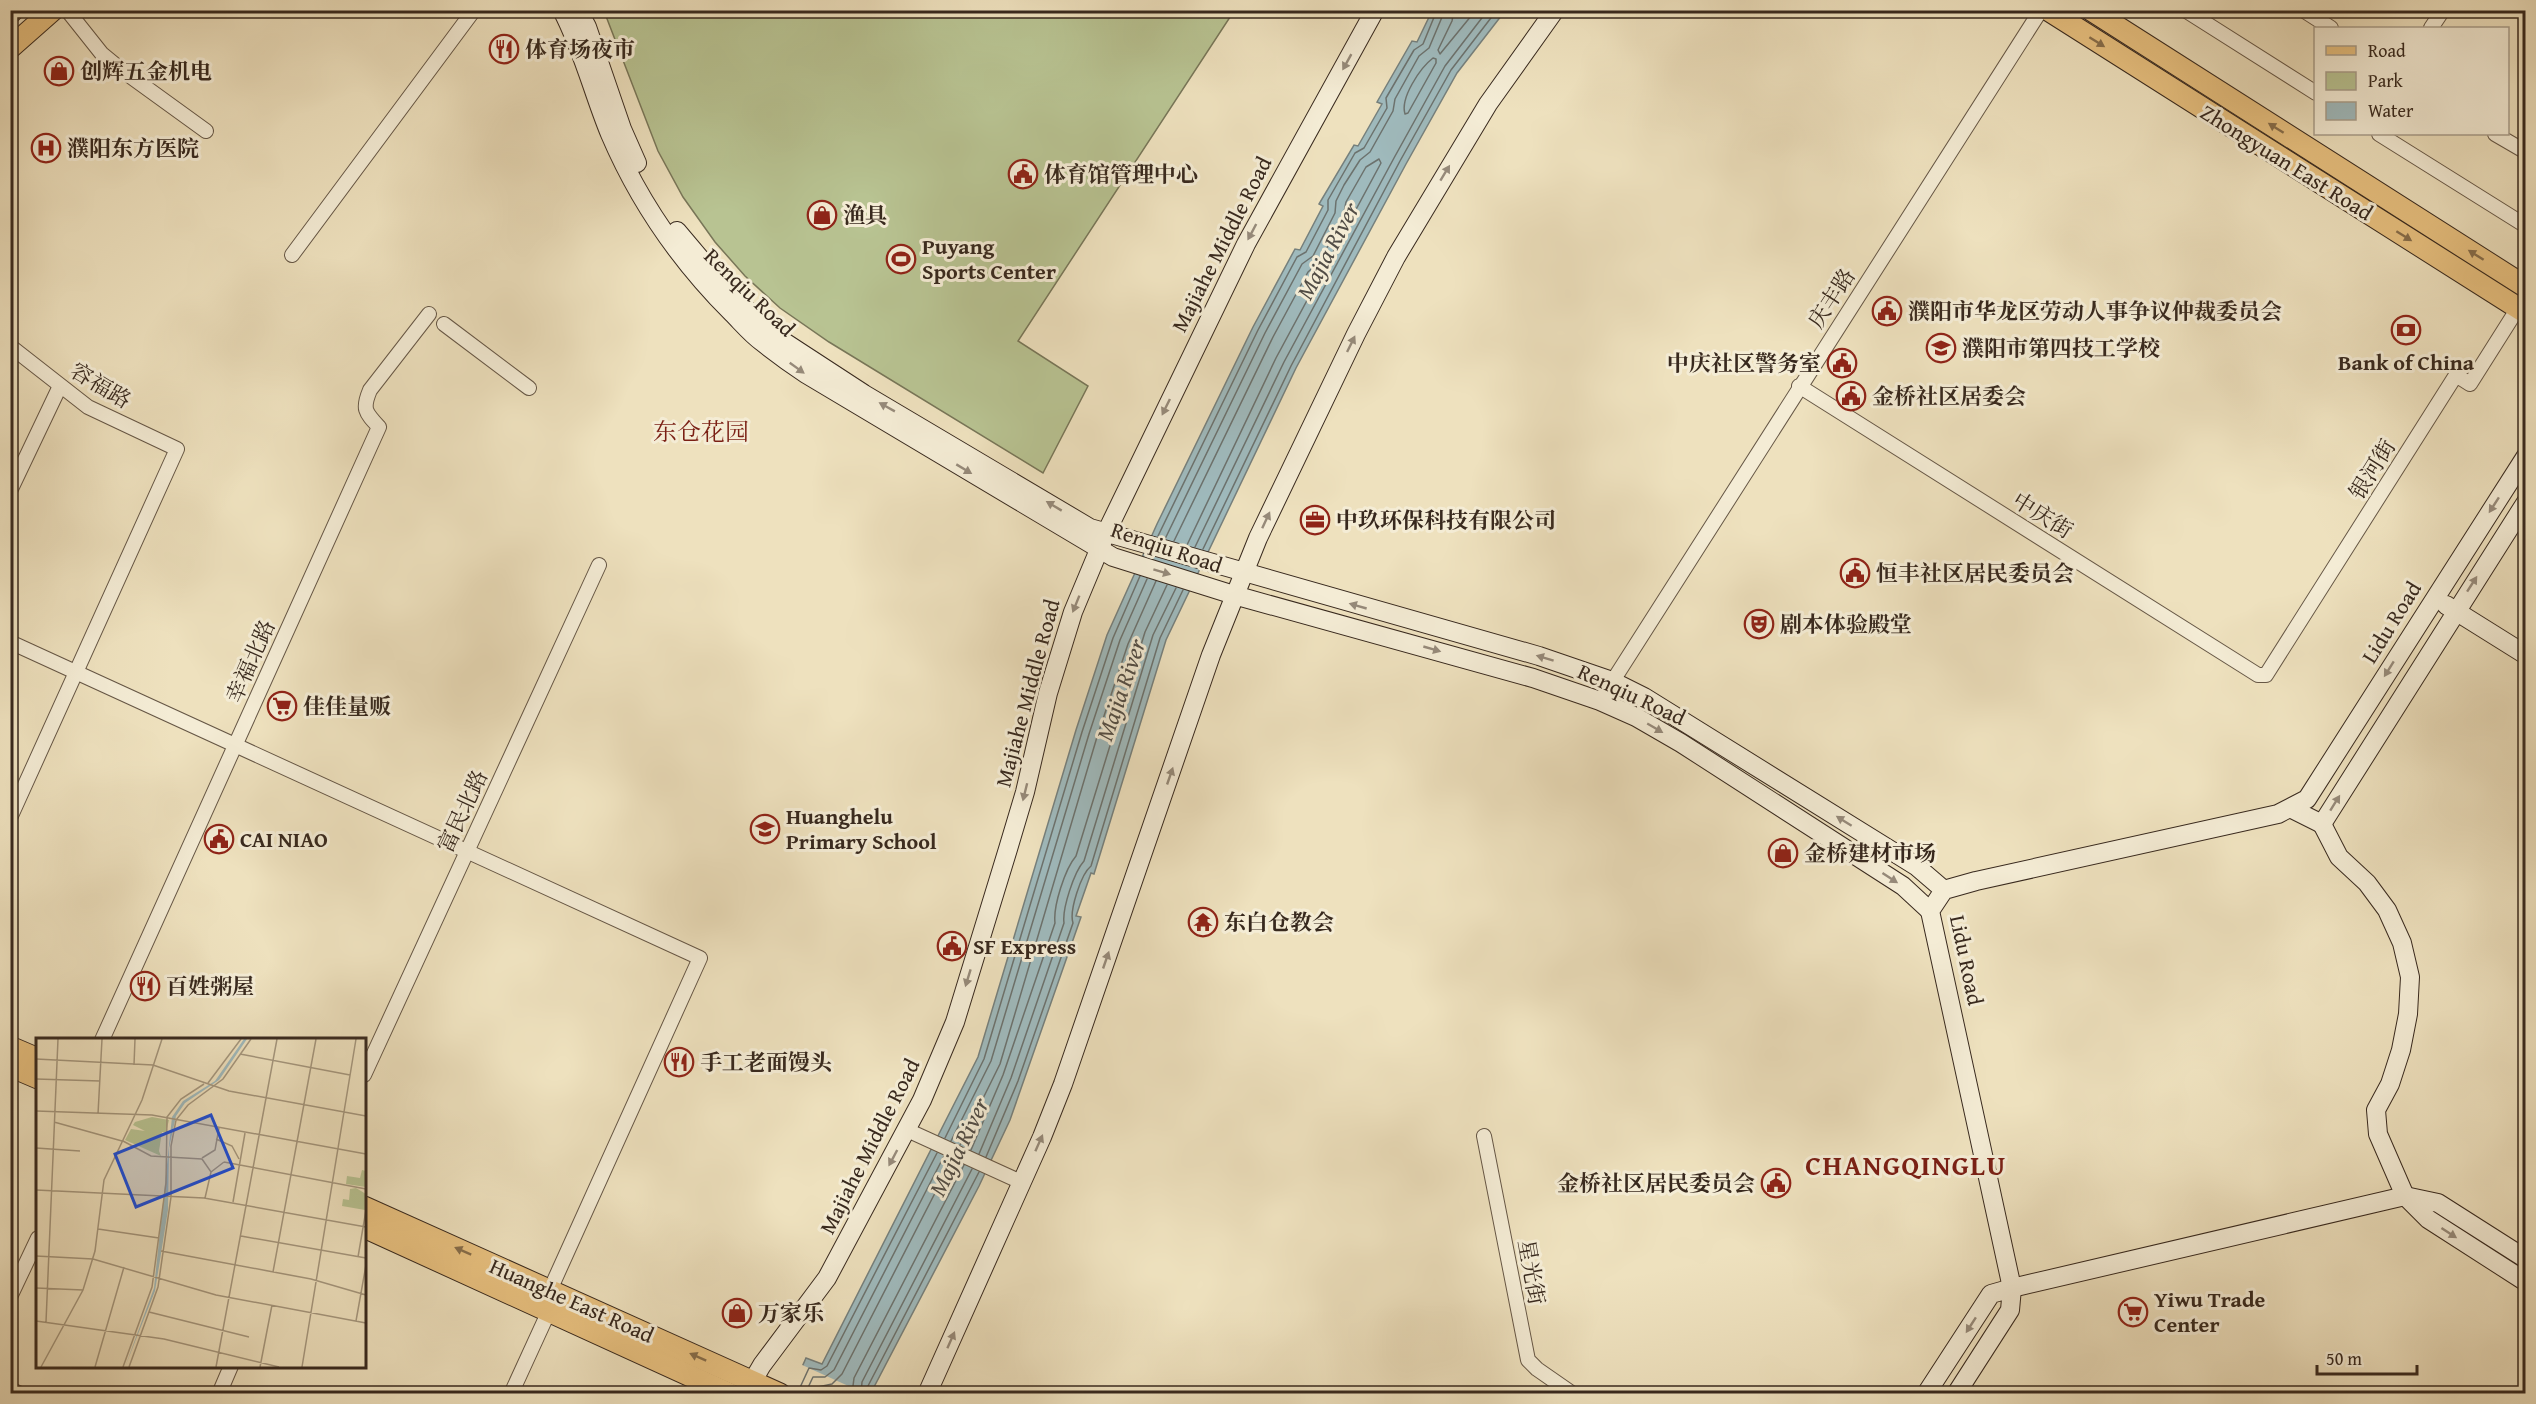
<svg xmlns="http://www.w3.org/2000/svg" width="2536" height="1404" font-family="'Gentium Book Plus','Noto Serif SC',serif">
<style>
.green{fill:#b8c392;stroke:#787658;stroke-width:1.5}
.water{fill:#9fbabd;stroke:#76807d;stroke-width:1.5}
.pier{fill:#eee1be}
.lines{fill:none;stroke-linecap:round;stroke-linejoin:round}
.shore{stroke:#6c726e;stroke-width:1.5}
.street-casing{stroke:#665746;stroke-width:16}
.secondary-casing{stroke:#38291e;stroke-width:20}
.primary-casing{stroke:#38291e;stroke-width:23}
.street{stroke:#f4ecd5;stroke-width:14}
.secondary{stroke:#f4ecd5;stroke-width:18}
.primary{stroke:#e7c07f;stroke-width:21}
.oneway{fill:#876d4a}
.oneway2{fill:#968a7a}
.labels{text-anchor:middle;stroke-width:6;stroke-linejoin:round;paint-order:stroke}
.poi-label{font-size:22px;font-weight:bold;fill:#38291e;stroke:#f4ecd5;text-anchor:start}
.street-label{font-size:22px;fill:#38291e;stroke:#f4ecd5}
.water-label{font-size:24px;font-style:italic;fill:#524d46;stroke:#f4ecd5}
.neighbourhood-label{font-size:24px;fill:#7a1f14;stroke:#f4ecd5}
.district-label{font-size:28px;font-weight:bold;letter-spacing:1.5px;fill:#7a1f14;stroke:#f4ecd5}
.inset-road{fill:none;stroke:#a5977e;stroke-width:1.5}
.view{fill:#1d4ed8;fill-opacity:0.15;stroke:#1d4ed8;stroke-width:3}
.inset-edge{fill:none;stroke:#38291e;stroke-width:3}
</style>
<rect width="100%" height="100%" fill="#eee1be"/>
<filter id="stains"><feTurbulence type="fractalNoise" baseFrequency=".00333" numOctaves="4"/><feColorMatrix values="0 0 0 0 .2 0 0 0 0 .09 0 0 0 0 .02 0 0 0 .5 -.17"/></filter>
<radialGradient id="worn" r=".72"><stop offset=".6" stop-color="#630" stop-opacity="0"/><stop offset="1" stop-color="#630" stop-opacity=".3"/></radialGradient>
<!-- green -->
<polygon class="green" points="604,11 1234,11 1018,341 1088,386 1043,473 829,342 780,308 745,276 715,242 683,197 658,151"/>
<!-- water -->
<polygon class="water" points="1432,11 1505,11 1457,73 1406,164 1296,368 1166,640 1094,874 1091,873 1076,916 1081,917 1010,1120 979,1186 873,1389 880,1393 790,1394 806,1358 822,1364 978,1057 1076,730 1107,635 1157,524 1253,327 1295,249 1300,250 1323,206 1319,204 1354,145 1358,146 1382,104 1377,102 1412,41 1417,42"/>
<!-- pier -->
<polygon class="pier" points="800,1364 866,1394 787,1394"/>
<g class="lines">
<!-- shore -->
<g class="shore">
<polyline points="1454,10 1452,21 1438,50 1440,54 1476,10"/>
<path d="M1433,58l3,1v4l-28,50 -3,1c-5,-16 15,-46 28,-56z"/>
<polyline points="1158,536 1258,330 1297,257 1306,252 1328,210 1328,200 1355,153 1364,148 1387,108 1386,98 1414,50 1423,44 1437,10"/>
<polyline points="1165,539 1265,333 1302,264 1313,256 1335,213 1336,201 1344,185 1360,160 1370,152 1393,111 1395,99 1419,56 1429,48 1445,10"/>
<polyline points="1174,541 1273,337 1308,272 1320,261 1343,218 1346,202 1366,167 1379,159 1381,163 1276,358 1187,545"/>
<polyline points="1195,547 1284,362 1394,158 1445,66 1488,10"/>
<polyline points="1203,549 1291,366 1400,161 1451,70 1497,10"/>
<polyline points="945,1138 984,1059 1082,732 1113,638 1140,576"/>
<polyline points="951,1141 991,1061 1089,734 1120,640 1147,579"/>
<polyline points="960,1145 1000,1064 1097,737 1128,644 1156,581"/>
<path d="M971,1150l32,-75 52,-152c-2,-17 10,-54 21,-67l69,-224 22,-47"/>
<path d="M979,1154l32,-76 53,-155c-2,-14 10,-51 20,-62l69,-226 23,-47"/>
<path d="M986,1157l32,-76 55,-158c-4,-12 8,-49 18,-57l69,-228 23,-48"/>
<polyline points="797,1394 809,1368 821,1370 827,1366 937,1153"/>
<polyline points="805,1394 813,1377 825,1377 834,1370 944,1156"/>
<polyline points="815,1394 818,1387 832,1384 842,1374 952,1160"/>
<polyline points="852,1394 854,1378 964,1165"/>
<polyline points="861,1394 862,1382 972,1169"/>
<polyline points="869,1394 868,1386 979,1172"/>
</g>
<!-- street casing -->
<g class="street-casing">
<g id="street">
<polyline points="67,10 102,54 119,68 206,131"/>
<polyline points="2185,10 2316,93"/>
<polyline points="2303,10 2331,28"/>
<polyline points="2431,28 2443,10"/>
<polyline points="2379,134 2526,226"/>
<polyline points="2495,134 2526,152"/>
<polyline points="292,255 474,10"/>
<polyline points="444,324 529,388"/>
<polyline points="10,346 88,407 177,449 10,818"/>
<polyline points="1799,386 2258,675 2266,675 2456,375 2470,384 2518,308"/>
<polyline points="10,491 60,386"/>
<polyline points="10,642 700,958 550,1290 549,1311 511,1394"/>
<polyline points="1600,701 2041,10"/>
<path d="M102,1040l277,-613c-14,-15 -17,-18 -9,-37l59,-76"/>
<polyline points="364,1075 599,565"/>
<polyline points="907,1130 1021,1182"/>
<polyline points="1484,1136 1528,1360 1537,1369 1573,1394"/>
<polyline points="10,1297 38,1238"/>
<polyline points="10,1389 20,1394"/>
<polyline points="219,1394 231,1366"/>
</g>
</g>
<!-- secondary casing -->
<g class="secondary-casing">
<g id="secondary">
<path d="M562,10c21,40 31,83 48,124 29,68 70,127 122,179 10,10 19,21 30,29 14,11 29,22 44,32l307,183 121,38 299,83 67,23 36,16 45,26 222,143 27,25"/>
<polyline points="578,10 587,27 622,129 637,163"/>
<polyline points="677,231 731,295 772,334 864,394 1090,528 1539,656 1612,681 1644,697 1916,866 1944,890"/>
<polyline points="2526,456 2307,799 2278,814 1976,881 1944,890 1930,911 2012,1288 2405,1196 2438,1203 2526,1259"/>
<polyline points="2446,605 2526,655"/>
<polyline points="2292,809 2322,824 2526,502"/>
<polyline points="2322,824 2339,857 2367,883 2387,910 2402,943 2410,977 2408,1014 2401,1050 2390,1084 2376,1110 2378,1134 2405,1196 2428,1219 2526,1282"/>
<polyline points="745,1394 762,1365 827,1278 922,1100 955,1022 1008,849 1025,792 1048,693 1073,612 1106,533 1246,244 1375,10"/>
<polyline points="927,1394 1042,1137 1063,1084 1211,655 1258,538 1356,334 1396,257 1488,104 1555,10"/>
<polyline points="1926,1394 1991,1294 2012,1288 2010,1310 1956,1394"/>
</g>
</g>
<!-- primary casing -->
<g class="primary-casing">
<g id="primary">
<polyline points="2048,10 2526,313"/>
<polyline points="2091,10 2526,287"/>
<polyline points="10,13 13,10"/>
<polyline points="10,48 53,10"/>
<polyline points="10,1047 38,1059"/>
<polyline points="10,1066 38,1078"/>
<polyline points="364,1207 780,1394"/>
<polyline points="364,1227 730,1394"/>
</g>
</g>
<!-- street -->
<use href="#street" class="street"/>
<!-- secondary -->
<use href="#secondary" class="secondary"/>
<!-- primary -->
<use href="#primary" class="primary"/>
</g>
<!-- one-way arrows -->
<defs><path id="oneway-solid" d="M-6-.8H1V-3.2L6.5 0L1 3.2V.8H-6Z" transform="scale(1.5)"/></defs>
<g class="oneway">
<use href="#oneway-solid" transform="translate(2097 42) rotate(32)"/>
<use href="#oneway-solid" transform="translate(2276 128) rotate(-148)"/>
<use href="#oneway-solid" transform="translate(2404 236) rotate(32)"/>
<use href="#oneway-solid" transform="translate(2476 255) rotate(-148)"/>
<use href="#oneway-solid" transform="translate(463 1251) rotate(-156)"/>
<use href="#oneway-solid" transform="translate(698 1357) rotate(-156)"/>
</g>
<g class="oneway2">
<use href="#oneway-solid" transform="translate(1347 62) rotate(119)"/>
<use href="#oneway-solid" transform="translate(1445 173) rotate(-59)"/>
<use href="#oneway-solid" transform="translate(1252 232) rotate(118)"/>
<use href="#oneway-solid" transform="translate(1351 344) rotate(-64)"/>
<use href="#oneway-solid" transform="translate(797 368) rotate(36)"/>
<use href="#oneway-solid" transform="translate(887 407) rotate(-151)"/>
<use href="#oneway-solid" transform="translate(1166 407) rotate(116)"/>
<use href="#oneway-solid" transform="translate(964 469) rotate(31)"/>
<use href="#oneway-solid" transform="translate(2494 505) rotate(123)"/>
<use href="#oneway-solid" transform="translate(1054 506) rotate(-149)"/>
<use href="#oneway-solid" transform="translate(1266 520) rotate(-65)"/>
<use href="#oneway-solid" transform="translate(1162 572) rotate(17)"/>
<use href="#oneway-solid" transform="translate(2472 584) rotate(-57)"/>
<use href="#oneway-solid" transform="translate(1076 604) rotate(112)"/>
<use href="#oneway-solid" transform="translate(1358 606) rotate(-164)"/>
<use href="#oneway-solid" transform="translate(1432 649) rotate(16)"/>
<use href="#oneway-solid" transform="translate(1545 658) rotate(-163)"/>
<use href="#oneway-solid" transform="translate(2389 669) rotate(122)"/>
<use href="#oneway-solid" transform="translate(1655 728) rotate(30)"/>
<use href="#oneway-solid" transform="translate(1170 776) rotate(-71)"/>
<use href="#oneway-solid" transform="translate(1025 792) rotate(104)"/>
<use href="#oneway-solid" transform="translate(2335 803) rotate(-58)"/>
<use href="#oneway-solid" transform="translate(1844 821) rotate(-148)"/>
<use href="#oneway-solid" transform="translate(1890 878) rotate(33)"/>
<use href="#oneway-solid" transform="translate(1106 960) rotate(-71)"/>
<use href="#oneway-solid" transform="translate(968 978) rotate(107)"/>
<use href="#oneway-solid" transform="translate(1039 1143) rotate(-66)"/>
<use href="#oneway-solid" transform="translate(893 1158) rotate(118)"/>
<use href="#oneway-solid" transform="translate(2449 1233) rotate(33)"/>
<use href="#oneway-solid" transform="translate(1971 1325) rotate(123)"/>
<use href="#oneway-solid" transform="translate(951 1340) rotate(-66)"/>
</g>
<!-- icons -->
<defs>
<g id="restaurant-ring" transform="scale(1.5)"><circle r="9.5" fill="#f4ecd5" stroke="#8f2418" stroke-width="1.5"/><path d="M-5-6h1v4h1v-4h1v4h1v-4h1v5L-1.5 .5V6h-2V.5L-5-1ZM5-6V6H3V1.5H1.5Q1.5-4 5-6Z" fill="#8f2418"/></g>
<g id="shop-ring" transform="scale(1.5)"><circle r="9.5" fill="#f4ecd5" stroke="#8f2418" stroke-width="1.5"/><path d="M-5-2.5h2.3a2.7 3.5 0 0 1 5.4 0H5L5.5 6h-11ZM-1.5-2.5h3a1.5 2.3 0 0 0-3 0Z" fill="#8f2418"/></g>
<g id="hospital-ring" transform="scale(1.5)"><circle r="9.5" fill="#f4ecd5" stroke="#8f2418" stroke-width="1.5"/><path d="M-5-5h3v3.5h4V-5h3V5h-3V1.5h-4V5h-3Z" fill="#8f2418"/></g>
<g id="civic-ring" transform="scale(1.5)"><circle r="9.5" fill="#f4ecd5" stroke="#8f2418" stroke-width="1.5"/><path d="M-.6-6.5H3V-4.5H.6V-3L4-1V1h2V6H-6V1h2V-1L-.6-3ZM-1.2 2.5V6h2.4V2.5Z" fill="#8f2418"/></g>
<g id="stadium-ring" transform="scale(1.5)"><circle r="9.5" fill="#f4ecd5" stroke="#8f2418" stroke-width="1.5"/><path d="M0-5a6.5 5 0 1 0 0 10a6.5 5 0 1 0 0-10ZM-3.5-1.8h7v3.6h-7Z" fill="#8f2418"/></g>
<g id="bank-ring" transform="scale(1.5)"><circle r="9.5" fill="#f4ecd5" stroke="#8f2418" stroke-width="1.5"/><path d="M-6-4H6V4H-6ZM0-2.3a2.3 2.3 0 1 0 0 4.6a2.3 2.3 0 1 0 0-4.6Z" fill="#8f2418"/></g>
<g id="university-ring" transform="scale(1.5)"><circle r="9.5" fill="#f4ecd5" stroke="#8f2418" stroke-width="1.5"/><path d="M0-5L7-2L0 1L-7-2ZM-4 1L0 2.5L4 1V4Q0 6-4 4Z" fill="#8f2418"/></g>
<g id="office-ring" transform="scale(1.5)"><circle r="9.5" fill="#f4ecd5" stroke="#8f2418" stroke-width="1.5"/><path d="M-6-3h4V-5.5h4V-3h4V5H-6ZM-1-4.5V-3h2v-1.5ZM-6 0V1H6V0Z" fill="#8f2418"/></g>
<g id="theatre-ring" transform="scale(1.5)"><circle r="9.5" fill="#f4ecd5" stroke="#8f2418" stroke-width="1.5"/><path d="M-5-5.5Q0-4 5-5.5V0Q5 5 0 6Q-5 5-5 0ZM-3.3-2.5H-1v1.5H-3.3ZM1-2.5H3.3v1.5H1ZM-2.8 1Q0 5.5 2.8 1Z" fill="#8f2418"/></g>
<g id="supermarket-ring" transform="scale(1.5)"><circle r="9.5" fill="#f4ecd5" stroke="#8f2418" stroke-width="1.5"/><path d="M-6-5.5h2.5l.6 2H6L4.5 2H-2.5L-4.4-4H-6ZM-1.5 3.2a1.3 1.3 0 1 0 .1 0ZM3 3.2a1.3 1.3 0 1 0 .1 0Z" fill="#8f2418"/></g>
<g id="school-ring" transform="scale(1.5)"><circle r="9.5" fill="#f4ecd5" stroke="#8f2418" stroke-width="1.5"/><path d="M0-5L7-2L0 1L-7-2ZM-4 1L0 2.5L4 1V4Q0 6-4 4Z" fill="#8f2418"/></g>
<g id="temple-ring" transform="scale(1.5)"><circle r="9.5" fill="#f4ecd5" stroke="#8f2418" stroke-width="1.5"/><path d="M0-6L5-2H3V0L6.5 2.5H4V6H1.5V3h-3V6H-4V2.5H-6.5L-3 0V-2H-5Z" fill="#8f2418"/></g>
</defs>
<g fill-rule="evenodd">
<use href="#restaurant-ring" x="504" y="49"/>
<use href="#shop-ring" x="59" y="71"/>
<use href="#hospital-ring" x="46" y="148"/>
<use href="#civic-ring" x="1023" y="174"/>
<use href="#shop-ring" x="822" y="215"/>
<use href="#stadium-ring" x="901" y="259"/>
<use href="#civic-ring" x="1887" y="311"/>
<use href="#bank-ring" x="2406" y="330"/>
<use href="#university-ring" x="1941" y="348"/>
<use href="#civic-ring" x="1842" y="363"/>
<use href="#civic-ring" x="1851" y="396"/>
<use href="#office-ring" x="1315" y="520"/>
<use href="#civic-ring" x="1855" y="573"/>
<use href="#theatre-ring" x="1759" y="624"/>
<use href="#supermarket-ring" x="282" y="706"/>
<use href="#school-ring" x="765" y="829"/>
<use href="#civic-ring" x="219" y="839"/>
<use href="#shop-ring" x="1783" y="853"/>
<use href="#temple-ring" x="1203" y="922"/>
<use href="#civic-ring" x="952" y="946"/>
<use href="#restaurant-ring" x="145" y="986"/>
<use href="#restaurant-ring" x="679" y="1062"/>
<use href="#civic-ring" x="1776" y="1183"/>
<use href="#supermarket-ring" x="2133" y="1312"/>
<use href="#shop-ring" x="737" y="1313"/>
</g>
<g class="labels">
<!-- poi labels -->
<g class="poi-label">
<text x="525" y="57">体育场夜市</text>
<text x="80" y="79">创辉五金机电</text>
<text x="67" y="156">濮阳东方医院</text>
<text x="1044" y="182">体育馆管理中心</text>
<text x="843" y="223">渔具</text>
<text x="922" y="254">Puyang<tspan x="922" dy="25">Sports Center</tspan></text>
<text x="1908" y="319">濮阳市华龙区劳动人事争议仲裁委员会</text>
<text x="1962" y="356">濮阳市第四技工学校</text>
<text x="2406" y="370" text-anchor="middle">Bank of China</text>
<text x="1821" y="371" text-anchor="end">中庆社区警务室</text>
<text x="1872" y="404">金桥社区居委会</text>
<text x="1336" y="528">中玖环保科技有限公司</text>
<text x="1876" y="581">恒丰社区居民委员会</text>
<text x="1780" y="632">剧本体验殿堂</text>
<text x="303" y="714">佳佳量贩</text>
<text x="786" y="824">Huanghelu<tspan x="786" dy="25">Primary School</tspan></text>
<text x="240" y="847">CAI NIAO</text>
<text x="1804" y="861">金桥建材市场</text>
<text x="1224" y="930">东白仓教会</text>
<text x="973" y="954">SF Express</text>
<text x="166" y="994">百姓粥屋</text>
<text x="700" y="1070">手工老面馒头</text>
<text x="1755" y="1191" text-anchor="end">金桥社区居民委员会</text>
<text x="2154" y="1307">Yiwu Trade<tspan x="2154" dy="25">Center</tspan></text>
<text x="758" y="1321">万家乐</text>
</g>
<!-- street labels -->
<g class="street-label">
<text transform="translate(2287 162) rotate(32)" y="8">Zhongyuan East Road</text>
<text transform="translate(1221 244) rotate(-63)" y="8">Majiahe Middle Road</text>
<text transform="translate(750 292) rotate(44)" y="8">Renqiu Road</text>
<text transform="translate(1831 298) rotate(-57)" y="8">庆丰路</text>
<text transform="translate(101 385) rotate(31)" y="8">容福路</text>
<text transform="translate(2372 469) rotate(-58)" y="8">银河街</text>
<text transform="translate(2043 515) rotate(32)" y="8">中庆街</text>
<text transform="translate(1167 547) rotate(19)" y="8">Renqiu Road</text>
<text transform="translate(2391 622) rotate(-58)" y="8">Lidu Road</text>
<text transform="translate(250 661) rotate(-66)" y="8">幸福北路</text>
<text transform="translate(1027 693) rotate(-75)" y="8">Majiahe Middle Road</text>
<text transform="translate(1632 694) rotate(25)" y="8">Renqiu Road</text>
<text transform="translate(462 811) rotate(-65)" y="8">富民北路</text>
<text transform="translate(1967 960) rotate(78)" y="8">Lidu Road</text>
<text transform="translate(869 1146) rotate(-63)" y="8">Majiahe Middle Road</text>
<text transform="translate(1532 1272) rotate(80)" y="8">星光街</text>
<text transform="translate(572 1300) rotate(24)" y="8">Huanghe East Road</text>
</g>
<!-- water labels -->
<g class="water-label">
<text transform="translate(1328 251) rotate(-62)" y="8">Majia River</text>
<text transform="translate(1121 690) rotate(-71)" y="8">Majia River</text>
<text transform="translate(959 1147) rotate(-64)" y="8">Majia River</text>
</g>
<!-- neighbourhood labels -->
<g class="neighbourhood-label">
<text x="701" y="440">东仓花园</text>
</g>
<!-- district labels -->
<g class="district-label">
<text x="1906" y="1175">CHANGQINGLU</text>
</g>
</g>
<!-- overview -->
<g transform="translate(36 1038)">
<rect width="330" height="330" fill="#eee1be"/>
<path d="M116,79l17,3 -3,12h-4l-3,19 2,5 -36,-16 6,-11 14,2 -12,-6 2,-3zM326,132l4,1v16l-20,-3 1,-8 13,2zM320,150l10,6 -1,16 -23,-4 1,-7 6,1 1,-11z" fill="#b8c392"/>
<path d="M208,1h3l-28,41 -34,23 -9,13 -7,32 -1,62 -13,81 -30,76 29,-79 18,-171 11,-16 32,-20z" fill="#9fbabd"/>
<path class="inset-road" d="M204,16l110,21M0,21l117,6 76,26 137,25M98,27l1,-26M0,41l64,2M172,45l33,-44M0,73l116,4 214,39M62,76l4,-75M18,84l68,19M180,101l16,7 7,13M87,103l28,15 51,3M0,110l44,3M166,120l13,-8 4,-22M166,121l9,13 13,-10M188,124l142,27M0,152l168,8 162,29M169,160l6,-26M197,164l12,-69M62,191l61,9M205,198l125,22M125,213l150,28 55,16M0,218l57,3 123,36 150,28M322,219l8,-47M237,234l43,-233M0,250l47,2M113,274l100,25M0,283l128,18 115,28M320,283l10,-56M10,284l12,-283M5,329l42,-77 12,-39 9,-71 38,-80 20,-61M59,329l29,-100M87,329l29,-80 14,-104 1,-66 14,-18 23,-15M93,329l29,-80 13,-90v-51l5,-26 12,-15 35,-26 28,-40M180,329l61,-328M224,329l12,-62M266,329l54,-328"/>
<path class="view" d="M175,77l22,53 -97,39 -21,-53z"/>
<rect width="330" height="330" class="inset-edge"/>
</g>
<!-- margin -->
<rect width="2536" height="1404" fill="none" stroke="#eee1be" stroke-width="36"/>
<rect x="12" y="12" width="2512" height="1380" fill="none" stroke="#38291e" stroke-width="3"/>
<rect x="18" y="18" width="2500" height="1368" fill="none" stroke="#38291e" stroke-width="1.5"/>
<!-- legend -->
<rect x="2314" y="27" width="195" height="108" fill="#f4ecd5" stroke="#a99e8c" stroke-width="1.5"/>
<rect x="2326" y="46" width="30" height="9" fill="#e7c07f" stroke="#a99e8c" stroke-width="1.5"/>
<text x="2368" y="57" font-size="18" fill="#38291e">Road</text>
<rect x="2326" y="72" width="30" height="18" fill="#b8c392" stroke="#a99e8c" stroke-width="1.5"/>
<text x="2368" y="87" font-size="18" fill="#38291e">Park</text>
<rect x="2326" y="102" width="30" height="18" fill="#9fbabd" stroke="#a99e8c" stroke-width="1.5"/>
<text x="2368" y="117" font-size="18" fill="#38291e">Water</text>
<!-- scale -->
<path d="M2317 1365v9h100v-9" fill="none" stroke="#38291e" stroke-width="3"/>
<text x="2326" y="1365" font-size="18" fill="#38291e" stroke="#f4ecd5" stroke-width="4.5" paint-order="stroke">50 m</text>
<rect width="100%" height="100%" filter="url(#stains)"/>
<rect width="100%" height="100%" fill="url(#worn)"/>
</svg>
